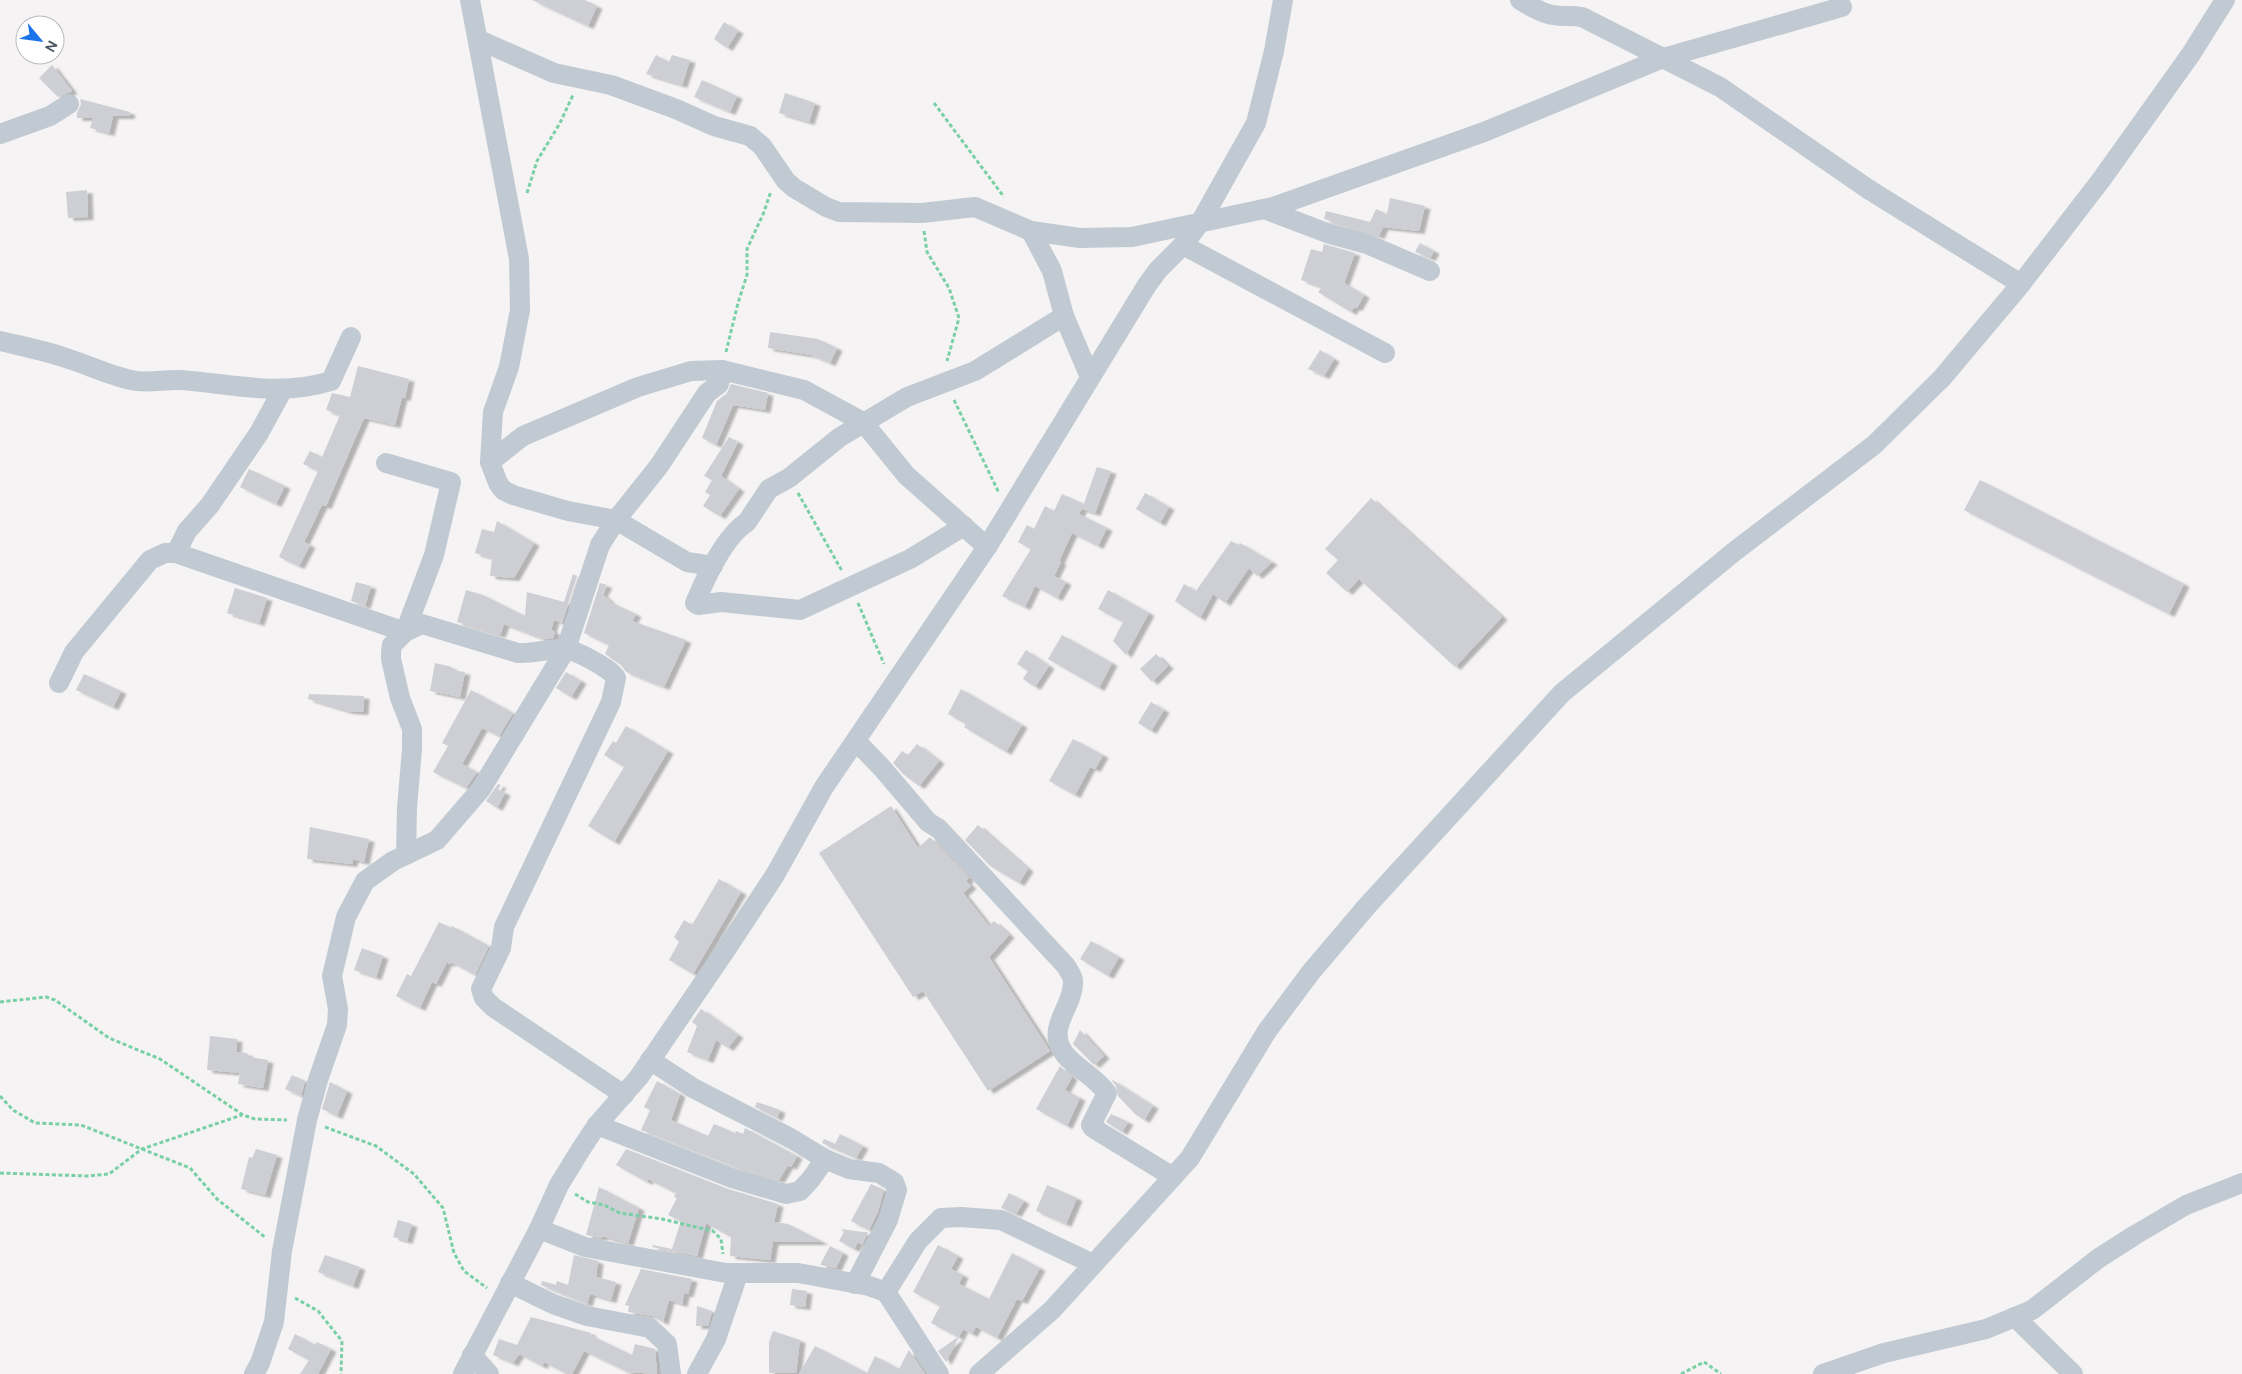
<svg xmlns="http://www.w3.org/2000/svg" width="2242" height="1374" font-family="'DM Sans',sans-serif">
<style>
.building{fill:#cdcfd5;filter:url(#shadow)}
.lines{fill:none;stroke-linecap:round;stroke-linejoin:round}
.path{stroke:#7ad0a6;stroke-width:3;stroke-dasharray:4 2.5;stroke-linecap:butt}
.street{stroke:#c1cad2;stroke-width:20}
</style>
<defs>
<filter id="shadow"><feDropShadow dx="5.5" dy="3" stdDeviation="1" flood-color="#0004"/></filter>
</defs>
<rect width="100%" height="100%" fill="#f5f3f3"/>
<!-- building -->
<g class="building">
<polygon points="532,0 585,0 597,6 588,26"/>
<polygon points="724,22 738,31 727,48 714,39"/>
<polygon points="656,55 669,62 672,55 690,60 682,85 646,74"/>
<polygon points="52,65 72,91 70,92 58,97 39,78"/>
<polygon points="702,80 737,96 730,112 694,97"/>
<polygon points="785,93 815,103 809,122 779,113"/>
<polygon points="80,99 130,112 129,116 113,116 109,133 90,128 93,118 77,118 77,113 81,104"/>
<polygon points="87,190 88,217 68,218 66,192"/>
<polygon points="1390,198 1425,206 1419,231 1383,227 1379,236 1324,219 1326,211 1370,222 1376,209 1387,214"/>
<polygon points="1420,243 1434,251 1430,258 1415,252"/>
<polygon points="1324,244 1355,253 1344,283 1364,295 1357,308 1354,307 1351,312 1318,292 1322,287 1301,280 1311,249 1322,252"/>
<polygon points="770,332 818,339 837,348 830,363 811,355 768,348"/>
<polygon points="1320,350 1334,359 1324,376 1308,369"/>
<polygon points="358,366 409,379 405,398 402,397 395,425 364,418 326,506 322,505 304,542 310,545 299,566 279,557 318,471 303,464 310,451 322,457 340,415 326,410 332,393 350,397"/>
<polygon points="731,384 768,393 765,410 733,405 716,445 702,438 717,401 727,393"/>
<polygon points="729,437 738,442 721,476 739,489 720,516 703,506 710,495 705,492 712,480 704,476"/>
<polygon points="1097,467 1111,471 1095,513 1082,509"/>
<polygon points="249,469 285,486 276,504 240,487"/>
<polygon points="1980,480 2184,584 2169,614 1964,510"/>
<polygon points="1145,493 1169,507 1160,523 1136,509"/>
<polygon points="1062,494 1084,504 1079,514 1107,528 1098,546 1072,533 1059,561 1061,562 1054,576 1066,582 1057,598 1035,586 1025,607 1002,596 1031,549 1018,542 1027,525 1034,529 1045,506 1054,511"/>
<polygon points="1371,498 1502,617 1455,667 1359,579 1347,592 1326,573 1338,560 1325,549"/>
<polygon points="497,521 534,543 514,578 490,576 492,558 475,553 482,529 494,532"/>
<polygon points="1231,541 1239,545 1240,543 1272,562 1257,576 1249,568 1225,603 1213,594 1200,618 1175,601 1184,584 1196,591"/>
<polygon points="573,574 577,576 562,623 554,620 551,630 555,632 553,638 544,639 504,624 500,635 457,622 466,590 483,595 525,616 527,592 564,602"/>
<polygon points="356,582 371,586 365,606 351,601"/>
<polygon points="600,583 607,585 602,594 612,603 636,614 632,621 686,640 664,687 626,672 621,665 605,654 609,645 584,633"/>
<polygon points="235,588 267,598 259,623 227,613"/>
<polygon points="1108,590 1149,613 1126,655 1113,641 1123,622 1098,609"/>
<polygon points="1062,635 1112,663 1099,688 1048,659"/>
<polygon points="1026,650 1049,666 1035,687 1023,679 1028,671 1017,664"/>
<polygon points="1156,654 1168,666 1152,682 1140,669"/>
<polygon points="435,663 452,667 451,670 465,672 460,697 430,691"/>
<polygon points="566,672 581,681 571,697 556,688"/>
<polygon points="84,674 121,691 113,707 76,690"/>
<polygon points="961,689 1022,725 1006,752 964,727 966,724 948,714"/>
<polygon points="471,690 513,713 499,736 482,728 462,764 477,772 466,788 433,772 448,746 442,743"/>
<polygon points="309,694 364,696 363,712 348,711 308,699"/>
<polygon points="1151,702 1164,710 1151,731 1138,723"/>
<polygon points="626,726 668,751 614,842 588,826 624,767 604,755 613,741 616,743"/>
<polygon points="1073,739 1103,755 1095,769 1090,767 1075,795 1049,781"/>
<polygon points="917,744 939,761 919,786 903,774 893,763 902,751 908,755"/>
<polygon points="498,784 501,785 498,789 505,793 497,808 486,801"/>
<polygon points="891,806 918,848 930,837 969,878 966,881 971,886 963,893 989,926 994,921 1009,935 989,957 1050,1051 988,1091 923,991 913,997 819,853"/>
<polygon points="978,825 1028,869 1019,883 990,866 965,840"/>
<polygon points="310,827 369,839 364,862 353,859 352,864 307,859"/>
<polygon points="719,879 741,892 693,974 669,960 679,942 674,937 684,920 692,925"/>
<polygon points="439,922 451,928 452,926 489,946 475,975 451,962 450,964 447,962 436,984 432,982 420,1008 396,996 407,974 411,976"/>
<polygon points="1091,941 1119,957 1108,976 1080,959"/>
<polygon points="362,948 383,956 376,977 354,970"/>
<polygon points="701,1009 738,1035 728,1048 716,1040 708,1060 687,1052 697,1026 692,1022"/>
<polygon points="1080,1030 1104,1056 1094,1065 1073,1044"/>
<polygon points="210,1036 237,1039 236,1052 247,1053 249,1057 268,1060 263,1088 238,1084 240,1073 207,1070"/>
<polygon points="1060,1066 1072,1077 1065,1090 1080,1098 1067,1126 1036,1109"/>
<polygon points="292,1075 305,1081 301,1096 285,1089"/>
<polygon points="1111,1079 1153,1106 1144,1120 1135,1114 1118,1096 1116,1086"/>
<polygon points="657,1081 680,1094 671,1120 708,1136 714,1124 735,1133 736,1131 743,1134 745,1128 797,1156 791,1167 788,1165 779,1180 736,1167 641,1130 650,1110 644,1107"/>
<polygon points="330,1082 347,1091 337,1116 322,1109"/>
<polygon points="757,1102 780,1110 777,1118 755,1107"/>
<polygon points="1111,1114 1128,1122 1122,1132 1106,1122"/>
<polygon points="840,1134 863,1146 856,1158 822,1143 824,1139 835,1144"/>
<polygon points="256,1149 277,1155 265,1195 241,1189 249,1157 252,1158"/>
<polygon points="626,1149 728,1189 778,1204 774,1222 788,1224 823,1242 773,1242 770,1260 730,1256 731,1237 706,1223 697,1256 652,1247 653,1245 672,1249 681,1221 668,1215 677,1198 674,1197 676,1193 648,1179 647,1182 616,1165"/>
<polygon points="871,1184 884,1190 878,1212 869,1230 851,1221"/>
<polygon points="1047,1185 1077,1198 1066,1224 1036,1211"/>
<polygon points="599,1187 639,1208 628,1243 602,1236 601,1238 586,1235"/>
<polygon points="1009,1193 1024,1201 1016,1214 1001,1208"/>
<polygon points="398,1220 412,1224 407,1241 393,1237"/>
<polygon points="841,1229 863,1232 868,1232 862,1245 858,1242 854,1249 839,1241 844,1232"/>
<polygon points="938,1245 958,1256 951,1269 963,1275 959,1284 989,1299 1012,1253 1040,1268 1022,1301 1017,1299 997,1338 976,1327 972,1334 963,1329 946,1362 938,1351 958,1337 931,1323 940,1306 913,1292"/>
<polygon points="830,1246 843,1253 836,1268 820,1265"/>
<polygon points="325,1255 360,1267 353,1286 318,1272"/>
<polygon points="574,1255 598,1261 596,1277 616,1282 611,1300 590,1294 587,1304 541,1285 542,1281 556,1285 557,1281 568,1285"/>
<polygon points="641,1269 692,1279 688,1294 684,1294 682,1304 669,1300 663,1322 652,1316 628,1312 629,1306 625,1305"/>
<polygon points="792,1289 807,1291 805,1307 790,1305"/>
<polygon points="697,1306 712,1311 708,1326 696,1326"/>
<polygon points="531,1317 591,1333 590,1335 632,1355 635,1344 655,1349 657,1374 628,1372 584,1351 572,1374 567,1374 544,1362 542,1366 519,1354 513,1363 493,1355 499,1339 517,1345"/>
<polygon points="773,1331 800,1340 796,1373 769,1373 769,1342"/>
<polygon points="295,1334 315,1345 317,1342 331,1349 318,1374 300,1374 309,1360 288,1349"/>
<polygon points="815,1346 867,1373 875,1356 899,1369 909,1350 925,1374 799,1374"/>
</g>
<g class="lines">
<!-- path -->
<g class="path">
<polyline points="934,103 1004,197"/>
<polyline points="527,193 537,161 560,123 573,95"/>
<polyline points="924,231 927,252 949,288 959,318 947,361"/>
<polyline points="726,352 738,303 747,275 747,249 764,212 771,191"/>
<polyline points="954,400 999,493"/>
<polyline points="798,493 842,571"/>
<polyline points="858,603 884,664"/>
<polyline points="0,1002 46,997 55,1000 109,1038 160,1059 243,1115 255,1119 287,1120"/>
<polyline points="0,1096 13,1110 35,1123 81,1125 190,1168 217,1199 266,1238"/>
<polyline points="325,1127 376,1146 414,1174 443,1208 454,1253 464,1271 487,1288"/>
<polyline points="0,1173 88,1176 109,1174 142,1149 242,1115"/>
<polyline points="575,1194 588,1202 604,1205 620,1213 662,1219 713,1231 721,1239 723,1254"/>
<polyline points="295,1298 318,1311 342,1341 341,1374"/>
<polyline points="1681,1374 1704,1362 1721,1374"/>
</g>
<!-- street -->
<g class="street">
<polyline points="470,0 519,259 520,310 509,367 493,412 490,462 498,483 503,490 513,495 568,511 616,520 687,562 713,566"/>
<path d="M1520,0c10,6 21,13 33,15 10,2 18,0 29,2l138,70 148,102 153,95"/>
<polyline points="479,40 554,73 611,85 676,109 714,126 750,136 762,146 786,181 794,188 826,207 839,212 922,213 975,207 1031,231 1080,238 1132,237 1273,207 1484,132 1663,58 1842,7"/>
<polyline points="0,134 50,116 69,104"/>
<polyline points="1264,209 1327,233 1367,244 1430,271"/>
<polyline points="1031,231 1052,271 1064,316 1090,377"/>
<polyline points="1183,245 1385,353"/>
<path d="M0,341c21,5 42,9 63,16 23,7 45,18 68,23 17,4 33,-1 50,0 52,4 98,17 150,1l20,-44"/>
<polyline points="490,462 523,436 638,387 691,371 722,370 804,390 863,422 906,475 987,547"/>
<polyline points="386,463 451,482 434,555 405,632 392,645 391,652 391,659 400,698 412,729 412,749 407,808 406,855"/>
<path d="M964,526l-54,33 -110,51 -79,-8 -23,3 -3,-2c10,-24 30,-67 52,-81l22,-33 20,-11 51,-41 67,-40 68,-26 89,-55"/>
<polyline points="176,553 187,531 210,505 259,433 283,389"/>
<path d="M59,683l15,-31 76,-92 15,-7h11l229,79 17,-8 96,29c16,1 32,-5 47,-4 10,1 47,20 51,29l-5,24 -107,225 -3,21 -20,41 3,9 9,9 131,88"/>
<path d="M856,741l26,27 46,54 11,7 16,17 111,120c2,4 6,9 7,14 2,25 -26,45 -11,70 8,15 33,26 45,43l-16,32 2,3 80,49"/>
<polyline points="650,1060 693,1088 792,1139 825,1159 849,1169 879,1173 894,1182 897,1190 888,1220 855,1284"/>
<polyline points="597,1125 732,1178 786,1194 800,1191 811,1179 825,1159"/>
<polyline points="539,1229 585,1247 726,1273 798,1273 869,1286 886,1292 939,1374"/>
<polyline points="510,1283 553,1304 587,1316 650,1328 667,1344 671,1374"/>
<polyline points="886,1292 918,1241 941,1218 961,1217 1001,1220 1093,1264"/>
<polyline points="2015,1317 2073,1374"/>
<polyline points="472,1355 489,1374"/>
<polyline points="254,1374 260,1363 274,1322 282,1251 307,1120 318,1080 337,1025 338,1009 332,976 346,917 365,881 393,861 437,840 481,789 566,649 600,545 616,520 659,466 707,393 719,384 722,370"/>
<polyline points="463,1374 539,1229 559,1185 581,1149 597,1125 639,1077 725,951 775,875 824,787 987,547 1147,285 1158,270 1183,245 1200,223 1256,123 1274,51 1283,0"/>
<polyline points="697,1374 716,1339 738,1274"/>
<polyline points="979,1374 1052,1310 1190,1158 1267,1031 1311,972 1367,906 1562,693 1735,551 1874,445 1942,378 2021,284 2101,180 2191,54 2225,0"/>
<polyline points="1823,1374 1884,1353 1986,1329 2032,1310 2099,1258 2135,1235 2186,1205 2242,1183"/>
</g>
</g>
<!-- north arrow -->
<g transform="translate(40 40) rotate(119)"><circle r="24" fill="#ffffff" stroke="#b7bbc0"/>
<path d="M0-4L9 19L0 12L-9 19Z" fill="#1a73e8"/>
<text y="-8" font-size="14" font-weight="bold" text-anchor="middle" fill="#4a5661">N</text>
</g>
</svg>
